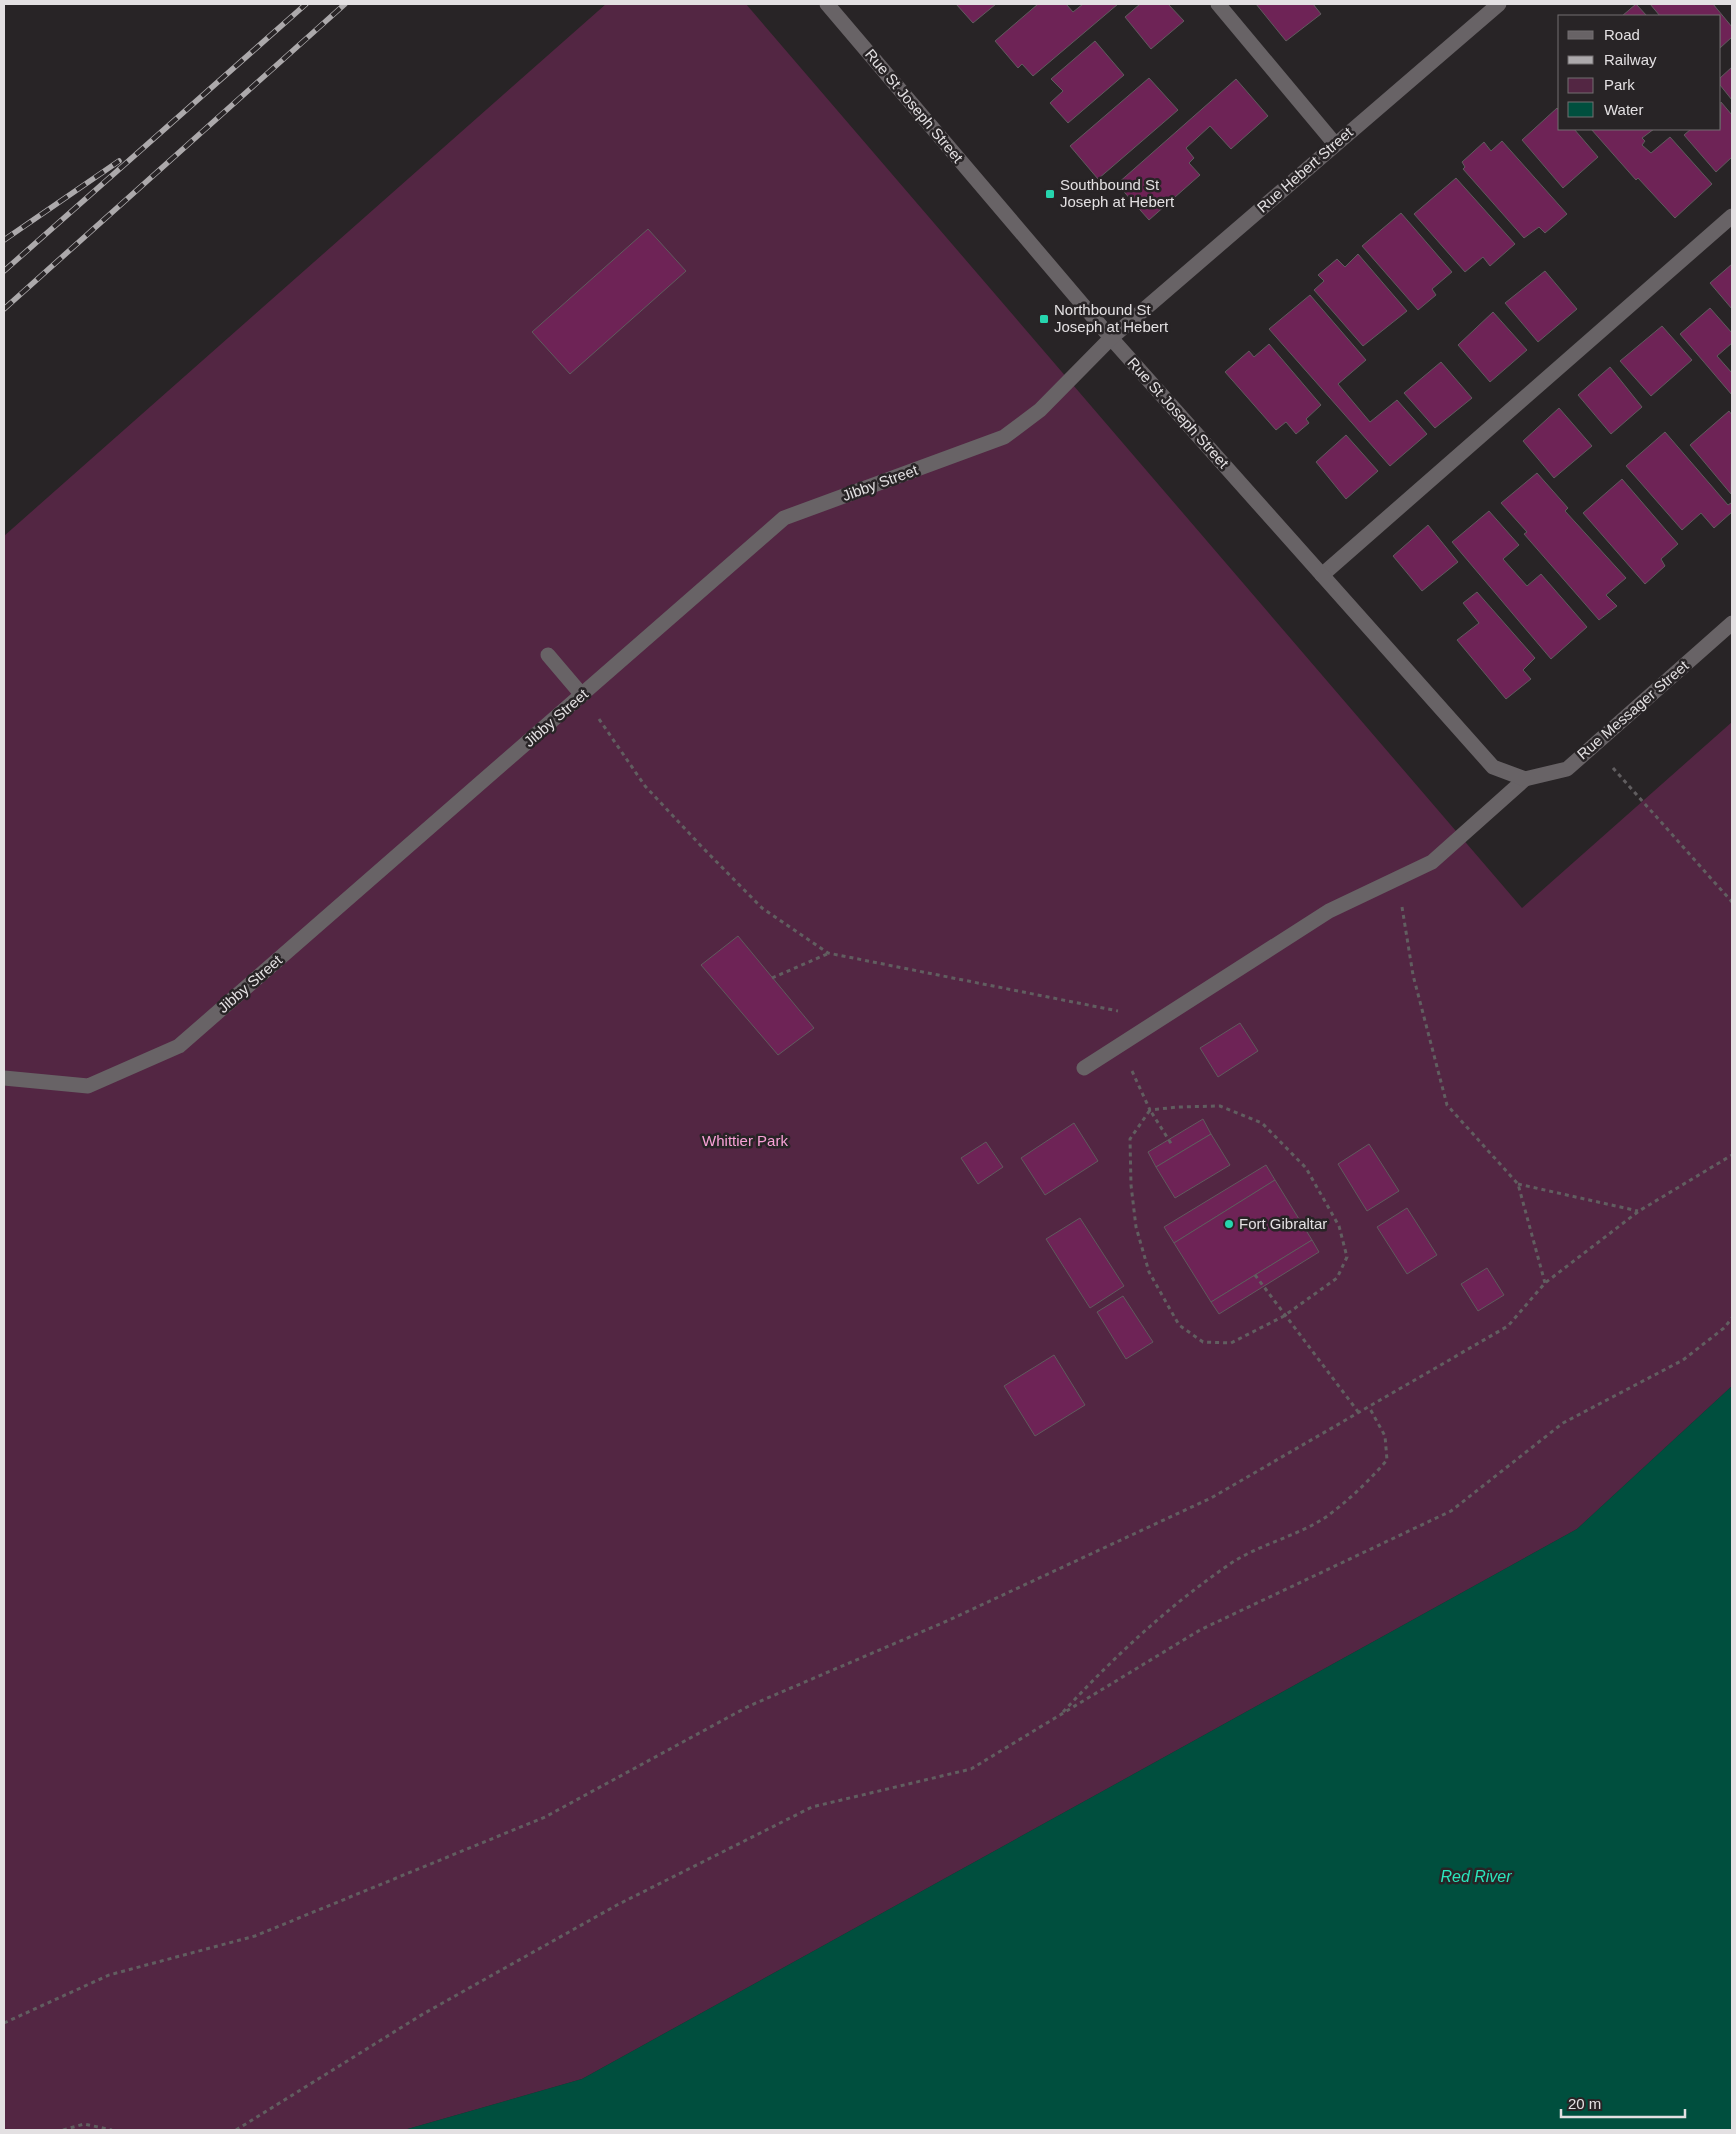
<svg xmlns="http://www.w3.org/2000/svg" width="1736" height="2134" font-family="Helvetica,sans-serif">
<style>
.green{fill:#532643}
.water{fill:#004f3e}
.building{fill:#6e2356;stroke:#605b5e}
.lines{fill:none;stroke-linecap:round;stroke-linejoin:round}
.path{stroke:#615e60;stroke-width:3;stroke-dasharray:4 4;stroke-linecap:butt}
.lane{stroke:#686366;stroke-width:15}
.street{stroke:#686366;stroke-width:15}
.rail-casing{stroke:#aca9ab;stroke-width:5.5}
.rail{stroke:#282426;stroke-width:4;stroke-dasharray:11;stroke-linecap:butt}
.poi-dot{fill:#26d5ae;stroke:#282426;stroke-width:2}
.labels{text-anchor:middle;stroke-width:5;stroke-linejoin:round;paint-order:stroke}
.street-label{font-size:15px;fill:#e3e0e2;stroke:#282426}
.poi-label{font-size:15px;fill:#e3e0e2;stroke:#282426;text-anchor:start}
.park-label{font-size:15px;fill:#f9a1d7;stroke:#282426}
.water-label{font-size:16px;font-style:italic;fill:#2ae6bc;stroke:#282426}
</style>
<rect width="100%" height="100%" fill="#282426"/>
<!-- green -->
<polygon class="green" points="606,4 746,4 1522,908 1732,722 1732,1386 1577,1529 582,2079 404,2130 4,2130 4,536"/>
<!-- water -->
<polygon class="water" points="1732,1386 1732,2130 404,2130 582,2079 1577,1529"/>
<!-- building -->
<g class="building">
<polygon points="956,4 996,4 973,23"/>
<polygon points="1038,4 1066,4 1073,12 1083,4 1118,4 1033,76 1022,64 1018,68 995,41"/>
<polygon points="1140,4 1168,4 1184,21 1151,49 1125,17"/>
<polygon points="1256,4 1313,4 1321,14 1286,41"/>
<polygon points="1636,4 1647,16 1622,16"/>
<polygon points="1650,4 1713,4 1732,27 1732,37 1720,48 1720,16 1660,16"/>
<polygon points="1095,41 1124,75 1068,123 1050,103 1063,91 1051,79"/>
<polygon points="1732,67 1732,100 1720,85 1720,78"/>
<polygon points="1149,78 1178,110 1098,179 1070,146"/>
<polygon points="1236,79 1268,116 1231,149 1210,126 1186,148 1194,158 1189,163 1200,175 1149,220 1117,184"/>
<polygon points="1721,102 1732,115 1732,157 1716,172 1684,135 1691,129 1720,129"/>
<polygon points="1557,108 1560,112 1560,129 1574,129 1598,157 1563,188 1522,140"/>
<polygon points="1591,129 1654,129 1642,138 1645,141 1642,145 1651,153 1670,137 1712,184 1675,218 1638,178 1636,180"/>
<polygon points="1502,141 1567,214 1545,233 1539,227 1524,238 1463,169 1465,167 1462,162 1484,142 1491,151"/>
<polygon points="1456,178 1515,244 1490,266 1483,257 1465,272 1414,214"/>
<polygon points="1401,213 1452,272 1432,289 1436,295 1418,310 1362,246"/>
<polygon points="648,229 686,271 570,374 532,332"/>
<polygon points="1358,254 1407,311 1363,346 1314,290 1324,281 1318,275 1337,259 1345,267"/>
<polygon points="1732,264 1732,309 1710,283"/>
<polygon points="1545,271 1577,309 1538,342 1505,303"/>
<polygon points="1310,295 1366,360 1338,384 1370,422 1397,400 1427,434 1390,466 1269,329"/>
<polygon points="1710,308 1732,333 1732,343 1717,356 1732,373 1732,395 1680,334"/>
<polygon points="1493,312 1527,350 1490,382 1458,345"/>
<polygon points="1662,326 1692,360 1651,396 1620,361"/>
<polygon points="1269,344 1321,405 1306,419 1309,423 1296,434 1286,422 1276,430 1225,372 1249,351 1254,357"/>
<polygon points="1441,362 1472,398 1435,428 1404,393"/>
<polygon points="1610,367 1642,407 1611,434 1578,395"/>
<polygon points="1559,408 1592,446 1554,478 1523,441"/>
<polygon points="1729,411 1732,415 1731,494 1690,445"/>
<polygon points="1665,432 1728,505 1731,503 1732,505 1732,512 1714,528 1701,513 1682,530 1626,466"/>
<polygon points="1346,435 1378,471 1346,499 1316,462"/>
<polygon points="1537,473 1568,508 1565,511 1626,578 1606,595 1617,606 1599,620 1524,534 1527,532 1501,503"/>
<polygon points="1622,479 1678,544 1661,559 1665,566 1645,584 1583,513"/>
<polygon points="1489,511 1519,545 1503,559 1527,586 1541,574 1587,627 1551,659 1452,542"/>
<polygon points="1428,525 1458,562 1422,591 1393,556"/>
<polygon points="1477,592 1535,658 1523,670 1531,679 1506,699 1457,640 1479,623 1463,603"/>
<polygon points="738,936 814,1028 778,1055 701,965"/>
<polygon points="1240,1023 1258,1051 1218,1077 1200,1048"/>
<polygon points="1203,1119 1211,1134 1156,1167 1148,1152"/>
<polygon points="1074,1123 1098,1161 1045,1195 1021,1158"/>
<polygon points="1211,1134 1230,1165 1175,1198 1156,1167"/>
<polygon points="986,1142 1003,1167 978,1184 961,1158"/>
<polygon points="1369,1144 1399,1191 1367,1211 1338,1164"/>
<polygon points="1266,1165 1275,1180 1174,1243 1164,1227"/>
<polygon points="1275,1180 1312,1240 1211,1302 1174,1243"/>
<polygon points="1407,1208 1437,1255 1407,1274 1377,1227"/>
<polygon points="1080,1218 1124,1286 1090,1308 1046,1239"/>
<polygon points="1312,1240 1319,1252 1219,1314 1211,1302"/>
<polygon points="1487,1268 1504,1295 1478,1311 1461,1284"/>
<polygon points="1123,1296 1153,1342 1126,1359 1097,1312"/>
<polygon points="1054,1355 1085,1405 1035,1436 1004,1386"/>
</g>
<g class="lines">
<!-- path -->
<g class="path">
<polyline points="599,719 645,786 703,848 762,908 828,953 1118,1011"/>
<polyline points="1613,768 1732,902"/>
<polyline points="1402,907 1413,975 1447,1105 1518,1184 1545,1283"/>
<polyline points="772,978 827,954"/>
<polyline points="1132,1071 1150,1110 1178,1107 1220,1106 1262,1123 1306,1168 1339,1226 1347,1257 1337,1278 1284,1316 1231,1343 1203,1342 1179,1325 1149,1272 1136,1227 1131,1185 1130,1139 1150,1110 1172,1145"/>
<polyline points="1518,1184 1638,1211"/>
<polyline points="1255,1275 1359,1413"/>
<path d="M1063,1712c50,-54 103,-104 164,-146 29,-21 69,-29 99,-49 22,-16 43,-36 61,-57l-2,-24 -16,-29"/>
<polyline points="4,2023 109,1975 255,1936 545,1817 749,1706 947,1621 1211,1498 1508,1326 1545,1283 1639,1211 1732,1155"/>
<polyline points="63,2130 84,2124 112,2130"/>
<polyline points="236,2130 423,2014 617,1905 812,1807 971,1769 1200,1630 1451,1511 1563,1423 1683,1360 1724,1328 1732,1318"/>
</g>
<!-- lane -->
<g class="lane">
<polyline points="1218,4 1335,144"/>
<polyline points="1322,575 1732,216"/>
<polyline points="548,655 582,695"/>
<polyline points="1084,1068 1329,911 1432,862 1525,779"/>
</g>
<!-- street -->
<g class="street">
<polyline points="827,4 1111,338 1493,767 1525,779 1567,769 1732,623"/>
<polyline points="4,1078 88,1086 179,1046 784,518 1004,437 1040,410 1111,338 1499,4"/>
</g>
<!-- rail casing -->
<g class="rail-casing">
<g id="rail">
<polyline points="4,240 119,161"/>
<polyline points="4,271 306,4"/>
<polyline points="4,309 345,4"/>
</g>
</g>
<!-- rail -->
<use href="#rail" class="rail"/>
</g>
<!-- markers -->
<g class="poi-dot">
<rect x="1045" y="189" width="10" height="10" rx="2.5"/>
<rect x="1039" y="314" width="10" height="10" rx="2.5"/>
<circle cx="1229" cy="1224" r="5"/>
</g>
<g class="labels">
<!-- street labels -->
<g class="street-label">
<text transform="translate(914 106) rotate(50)" y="5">Rue St Joseph Street</text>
<text transform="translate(1305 170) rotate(-41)" y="5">Rue Hebert Street</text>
<text transform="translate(1178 413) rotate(48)" y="5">Rue St Joseph Street</text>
<text transform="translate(880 483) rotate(-20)" y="5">Jibby Street</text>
<text transform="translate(1633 710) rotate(-41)" y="5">Rue Messager Street</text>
<text transform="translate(556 718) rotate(-41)" y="5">Jibby Street</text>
<text transform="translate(250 984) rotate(-41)" y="5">Jibby Street</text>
</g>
<!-- poi labels -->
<g class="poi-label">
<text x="1060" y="190">Southbound St<tspan x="1060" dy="17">Joseph at Hebert</tspan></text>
<text x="1054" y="315">Northbound St<tspan x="1054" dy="17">Joseph at Hebert</tspan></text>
<text x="1239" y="1229">Fort Gibraltar</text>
</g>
<!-- park labels -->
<g class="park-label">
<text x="745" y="1146">Whittier Park</text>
</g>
<!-- water labels -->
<g class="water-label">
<text x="1476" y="1882">Red River</text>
</g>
</g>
<!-- border -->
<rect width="1736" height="2134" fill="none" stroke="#e3e0e2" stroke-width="10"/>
<!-- legend -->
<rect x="1558" y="15" width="162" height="115" fill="#282426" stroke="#736f71"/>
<rect x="1568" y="31" width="25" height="8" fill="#686366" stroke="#736f71"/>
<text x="1604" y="40" font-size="15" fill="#e3e0e2">Road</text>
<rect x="1568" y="56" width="25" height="8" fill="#aca9ab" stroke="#736f71"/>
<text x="1604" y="65" font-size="15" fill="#e3e0e2">Railway</text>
<rect x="1568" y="78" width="25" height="15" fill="#532643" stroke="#736f71"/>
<text x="1604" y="90" font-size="15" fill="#e3e0e2">Park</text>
<rect x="1568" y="102" width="25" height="15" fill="#004f3e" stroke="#736f71"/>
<text x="1604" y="115" font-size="15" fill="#e3e0e2">Water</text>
<!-- scale -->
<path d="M1561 2109v8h124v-8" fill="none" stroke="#e3e0e2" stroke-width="2.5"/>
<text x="1568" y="2109" font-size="15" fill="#e3e0e2" stroke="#282426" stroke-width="4" paint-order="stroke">20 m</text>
</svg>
